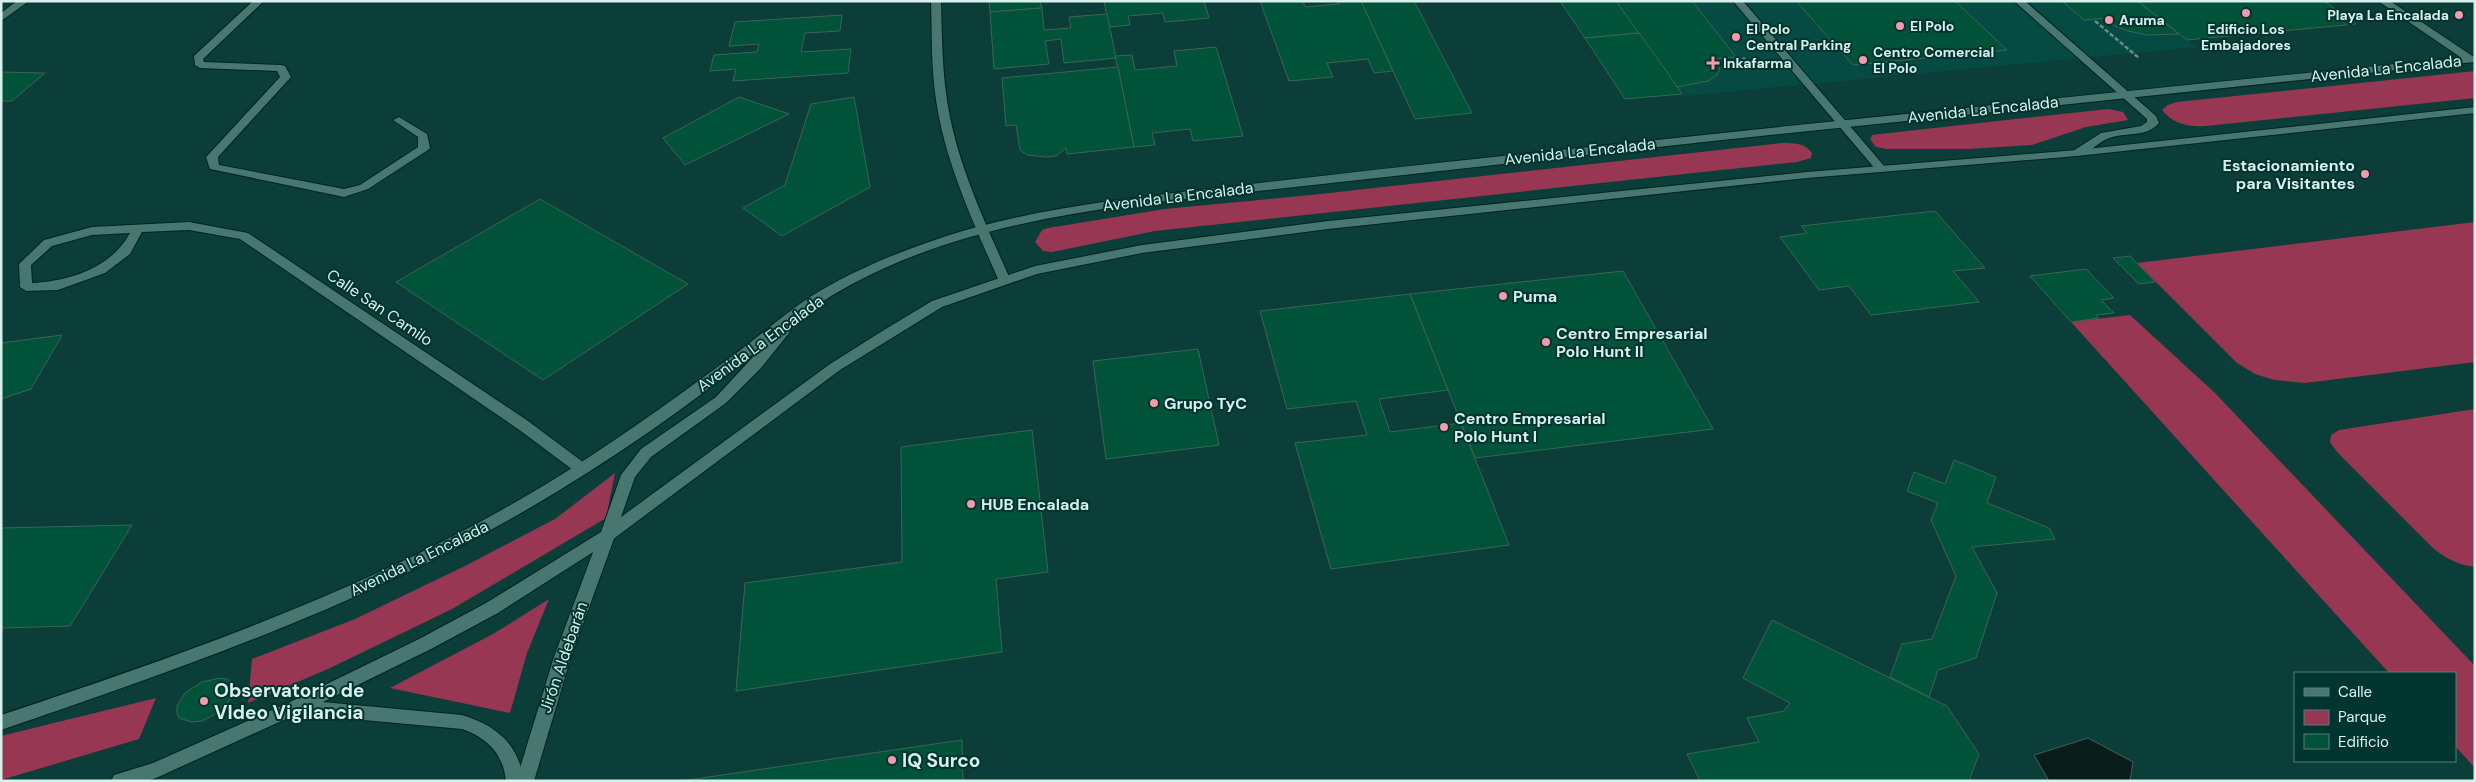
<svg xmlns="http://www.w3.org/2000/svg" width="2476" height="782" font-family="'DM Sans',sans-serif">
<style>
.built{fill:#064a44}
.green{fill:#973754}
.water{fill:#091e1b;stroke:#475d5a}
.building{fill:#005339;stroke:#3e6453}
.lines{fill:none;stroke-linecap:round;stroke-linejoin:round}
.service-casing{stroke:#00231f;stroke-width:2}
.minor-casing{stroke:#00231f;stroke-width:2}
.tertiary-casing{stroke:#00231f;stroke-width:2}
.secondary-casing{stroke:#00231f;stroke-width:2}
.path{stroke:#668d89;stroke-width:2.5;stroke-dasharray:4.5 2;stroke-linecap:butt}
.service{fill:#487670;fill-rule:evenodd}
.minor{fill:#487670;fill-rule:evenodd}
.tertiary{fill:#487670;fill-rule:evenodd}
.secondary{fill:#487670;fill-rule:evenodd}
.poi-dot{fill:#f29aae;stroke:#00342f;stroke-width:2}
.labels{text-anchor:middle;stroke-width:4;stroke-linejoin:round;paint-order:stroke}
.far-poi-label{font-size:14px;font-weight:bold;fill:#d8f1ed;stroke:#00342f;text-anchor:start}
.street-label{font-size:16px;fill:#d8f1ed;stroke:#00342f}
.poi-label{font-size:16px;font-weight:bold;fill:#d8f1ed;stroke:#00342f;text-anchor:start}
.near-poi-label{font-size:19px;font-weight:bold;fill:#d8f1ed;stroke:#00342f;text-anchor:start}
</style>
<rect width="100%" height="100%" fill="#0b3e39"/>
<!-- built -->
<polygon class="built" points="1616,1 2138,1 2197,47 1684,96"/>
<!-- green -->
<g class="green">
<path d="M2475,71v27l-269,28c-18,1 -33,-2 -44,-16l6,-5 9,-3z"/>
<polygon points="2108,109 2123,112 2128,120 2086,127 2032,145 1969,149 1886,149 1876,147 1870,139 1872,135 1880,134"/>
<path d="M1783,143c11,0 22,0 29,10l-1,5 -14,4 -642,69 -103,21 -9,-1 -8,-9 7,-12 6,-2 117,-19 146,-14z"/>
<polygon points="2475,222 2475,362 2305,383 2274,380 2255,374 2237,363 2137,263"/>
<polygon points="2130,315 2215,393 2475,666 2475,768 2455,746 2455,673 2389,673 2071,322"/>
<path d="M2475,409v158c-17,-2 -28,-8 -41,-18l-97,-97 -7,-10 1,-7 8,-5z"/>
<polygon points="615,473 606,518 452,609 328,669 248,703 252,659 355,619 467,565 555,519"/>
<polygon points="549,599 527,653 510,713 390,688 493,634"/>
<polygon points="156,698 139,739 1,780 1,736"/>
</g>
<!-- water -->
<polygon class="water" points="2088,738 2133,762 2130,781 2049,781 2034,755"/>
<!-- building -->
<g class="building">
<polygon points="989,1 1040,1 1042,8 990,12"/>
<polygon points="1104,1 1204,1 1209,18 1165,22 1163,13 1128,16 1130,25 1109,27"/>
<polygon points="1260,1 1303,1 1305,7 1339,4 1338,1 1361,1 1393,71 1374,73 1368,59 1327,63 1333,77 1289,81"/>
<polygon points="1361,1 1414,1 1472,113 1415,119"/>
<polygon points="1560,1 1616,1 1639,33 1585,38"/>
<polygon points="1616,1 1692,1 1736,57 1714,59 1720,67 1718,74 1708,81 1677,87"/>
<polygon points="1796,1 1955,1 2007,50 1853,65"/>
<polygon points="2062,1 2138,1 2179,34 2147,35 2128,31 2113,25 2105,18 2084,20"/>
<polygon points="2138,1 2324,1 2356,24 2187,40"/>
<polygon points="1042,8 1044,30 1071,28 1069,17 1107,14 1116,58 1064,63 1061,39 1045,41 1049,64 994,69 990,12"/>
<polygon points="842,15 840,31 805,33 801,52 851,49 848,73 733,81 736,69 710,71 714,55 757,52 759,44 729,46 735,22"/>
<polygon points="1639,33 1667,72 1682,94 1625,99 1585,38"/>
<polygon points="1216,47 1243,136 1193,141 1190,129 1152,133 1155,145 1134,147 1115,56 1132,55 1135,70 1177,66 1174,51"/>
<polygon points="1118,67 1134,147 1067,154 1066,148 1056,156 1047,157 1027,155 1020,150 1016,125 1006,126 1002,78"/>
<polygon points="1,72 45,73 12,101 1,101"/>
<polygon points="739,97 789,114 685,165 663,138"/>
<polygon points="854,97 870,187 782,236 743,208 785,185 811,104"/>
<polygon points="540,199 688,284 543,380 396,282"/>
<polygon points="1935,211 1985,268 1953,271 1979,302 1871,315 1849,286 1819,290 1780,237 1807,233 1801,226"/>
<polygon points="2130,256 2155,282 2139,284 2113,258"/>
<polygon points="2086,269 2114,298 2101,300 2114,313 2096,315 2099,318 2071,322 2030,276"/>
<polygon points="1623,271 1713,429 1475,458 1410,294"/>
<polygon points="1410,294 1448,390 1379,399 1390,432 1461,423 1509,545 1331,569 1295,443 1367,435 1356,401 1287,409 1260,311"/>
<polygon points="62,335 31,389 1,399 1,343"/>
<polygon points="1198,349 1219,445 1106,459 1093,361"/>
<polygon points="1032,430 1048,572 996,579 1002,652 736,691 745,583 902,562 901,447"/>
<polygon points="1954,460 1996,477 1987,503 2049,528 2055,539 1972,547 1997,593 1976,658 1938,670 1929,697 1890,677 1902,644 1932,639 1956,576 1931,520 1938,503 1907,491 1914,472 1945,484"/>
<polygon points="132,525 70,626 1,628 1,528"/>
<polygon points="1772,620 1947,706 1979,754 1969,781 1700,781 1687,754 1759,742 1747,718 1784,711 1790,703 1743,678"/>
<polygon points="220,678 227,679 232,683 234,689 233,695 221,711 202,721 192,722 179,718 177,713 177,706 185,693 202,682"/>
<polygon points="962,740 963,781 681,781"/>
</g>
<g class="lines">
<!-- service casing -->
<g class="service-casing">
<g id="service">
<polygon points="253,1 264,1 203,59 204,62 281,65 285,66 291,77 218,157 219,165 344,189 360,185 418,147 418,137 393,120 399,117 427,134 430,148 428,150 368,189 344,197 210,169 206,157 208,155 280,77 277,71 200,68 195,65 194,56"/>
<polygon points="1733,1 1743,1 1885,167 1885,171 1877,171"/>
<path d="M2014,1h11l131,115 3,7c-14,16 -35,8 -52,16 -10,4 -22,19 -34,16v-4l28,-18 40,-7 6,-4v-3z"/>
<path d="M189,222l59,11 280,188 59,44 2,4 -2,4h-10l-59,-44 -278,-190 -51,-9 -47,2 -12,22 -25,19 -47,17 -32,1 -6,-4 -1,-23 25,-24 48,-13zM130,233c-19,35 -60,48 -98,50l-1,-18 21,-19 40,-11z"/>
</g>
</g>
<!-- minor casing -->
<g class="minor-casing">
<g id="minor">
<path d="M931,1h10c1,33 1,66 6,99 9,62 38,122 63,179l-6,4 -6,-4c-25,-57 -53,-117 -62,-179 -5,-33 -4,-66 -5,-99z"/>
<polygon points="2378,1 2390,1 2474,57 2475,60 2466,61"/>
</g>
</g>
<!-- tertiary casing -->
<g class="tertiary-casing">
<g id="tertiary">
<polygon points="17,1 29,1 1,21 1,13"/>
<polygon points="607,530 612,532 615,536 571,657 534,781 516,781 554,657 599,536 602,532"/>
</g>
</g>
<!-- secondary casing -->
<g class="secondary-casing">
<path id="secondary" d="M2475,56v6l-753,78 -590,65c-121,16 -246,44 -344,121l3,4 -2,3 -28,35 -35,35 -75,54 -16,20 -14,40 209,-153 54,-34 48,-29 103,-35 107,-21 186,-24 479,-49 270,-22 398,-43v6l-398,43 -270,22 -479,51 -186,24 -105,21 -95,33 -102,63 -228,170 -114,73 -67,36 -108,53 139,13c35,11 56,28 62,66h-18c-3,-27 -18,-43 -44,-52l-165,-15 -141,64 -9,3h-36l3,-6 39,-12 137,-61 129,-63 67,-36 115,-71 20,-57 20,-26 75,-52 48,-52c-111,91 -234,170 -364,231 -129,61 -264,108 -399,154v-15c186,-62 373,-127 542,-229 63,-38 124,-82 184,-126 28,-20 54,-44 83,-63 37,-23 78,-41 119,-55 87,-31 178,-41 269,-52 96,-11 191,-22 286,-32 330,-35 661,-69 991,-102z"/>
</g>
<!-- path -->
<g class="path">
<polyline points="2095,21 2139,58"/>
<polyline points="1731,65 1745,58"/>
</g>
<!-- service -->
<use href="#service" class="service"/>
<!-- minor -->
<use href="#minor" class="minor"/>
<!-- tertiary -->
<use href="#tertiary" class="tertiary"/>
<!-- secondary -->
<use href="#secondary" class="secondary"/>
</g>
<!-- markers -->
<g class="poi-dot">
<circle cx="2246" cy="13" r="5"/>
<circle cx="2459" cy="15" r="5"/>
<circle cx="2109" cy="20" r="5"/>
<circle cx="1900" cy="26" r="5"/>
<circle cx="1736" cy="37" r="5"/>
<circle cx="1863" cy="60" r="5"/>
<path d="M1710.5 55.5h5v5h5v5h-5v5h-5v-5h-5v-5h5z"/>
<circle cx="2365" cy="174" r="5"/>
<circle cx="1503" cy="296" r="5"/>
<circle cx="1546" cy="342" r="5"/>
<circle cx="1154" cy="403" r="5"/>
<circle cx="1444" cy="427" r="5"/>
<circle cx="971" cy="504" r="5"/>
<circle cx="204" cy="701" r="5"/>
<circle cx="892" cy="760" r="5"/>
</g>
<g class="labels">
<!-- far-poi labels -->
<g class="far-poi-label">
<text x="2449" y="20" text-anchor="end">Playa La Encalada</text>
<text x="2119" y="25">Aruma</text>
<text x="1910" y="31">El Polo</text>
<text x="1746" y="34">El Polo<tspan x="1746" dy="16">Central Parking</tspan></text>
<text x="2246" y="34" text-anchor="middle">Edificio Los<tspan x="2246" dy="16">Embajadores</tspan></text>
<text x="1873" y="57">Centro Comercial<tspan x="1873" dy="16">El Polo</tspan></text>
<text x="1723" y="68">Inkafarma</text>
</g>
<!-- street labels -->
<g class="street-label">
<text transform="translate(2386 68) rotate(-6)" y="6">Avenida La Encalada</text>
<text transform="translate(1983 109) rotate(-6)" y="6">Avenida La Encalada</text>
<text transform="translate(1580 151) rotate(-6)" y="6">Avenida La Encalada</text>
<text transform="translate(1178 196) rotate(-7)" y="6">Avenida La Encalada</text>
<text transform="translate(380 307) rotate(34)" y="6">Calle San Camilo</text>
<text transform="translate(760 343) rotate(-36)" y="6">Avenida La Encalada</text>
<text transform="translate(419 558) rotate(-26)" y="6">Avenida La Encalada</text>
<text transform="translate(563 657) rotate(-71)" y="6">Jirón Aldebarán</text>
</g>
<!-- poi labels -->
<g class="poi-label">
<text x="2355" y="171" text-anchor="end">Estacionamiento<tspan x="2355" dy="18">para Visitantes</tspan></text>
<text x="1513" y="302">Puma</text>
<text x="1556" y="339">Centro Empresarial<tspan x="1556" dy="18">Polo Hunt II</tspan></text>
<text x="1164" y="409">Grupo TyC</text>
<text x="1454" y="424">Centro Empresarial<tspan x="1454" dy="18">Polo Hunt I</tspan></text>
<text x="981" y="510">HUB Encalada</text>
</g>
<!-- near-poi labels -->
<g class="near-poi-label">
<text x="214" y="697">Observatorio de<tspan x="214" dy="22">VIdeo Vigilancia</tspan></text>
<text x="902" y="767">IQ Surco</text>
</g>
</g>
<!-- border -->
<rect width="2476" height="782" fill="none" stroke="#d8f1ed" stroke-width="5"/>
<!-- legend -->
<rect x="2294" y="672" width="162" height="90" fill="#00342f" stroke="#56807b"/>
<rect x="2304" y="688" width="25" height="8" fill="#487670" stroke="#56807b"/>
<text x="2338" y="697" font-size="15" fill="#d8f1ed">Calle</text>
<rect x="2304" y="710" width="25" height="15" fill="#973754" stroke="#56807b"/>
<text x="2338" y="722" font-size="15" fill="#d8f1ed">Parque</text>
<rect x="2304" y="734" width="25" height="15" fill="#005339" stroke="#56807b"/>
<text x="2338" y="747" font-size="15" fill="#d8f1ed">Edificio</text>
</svg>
